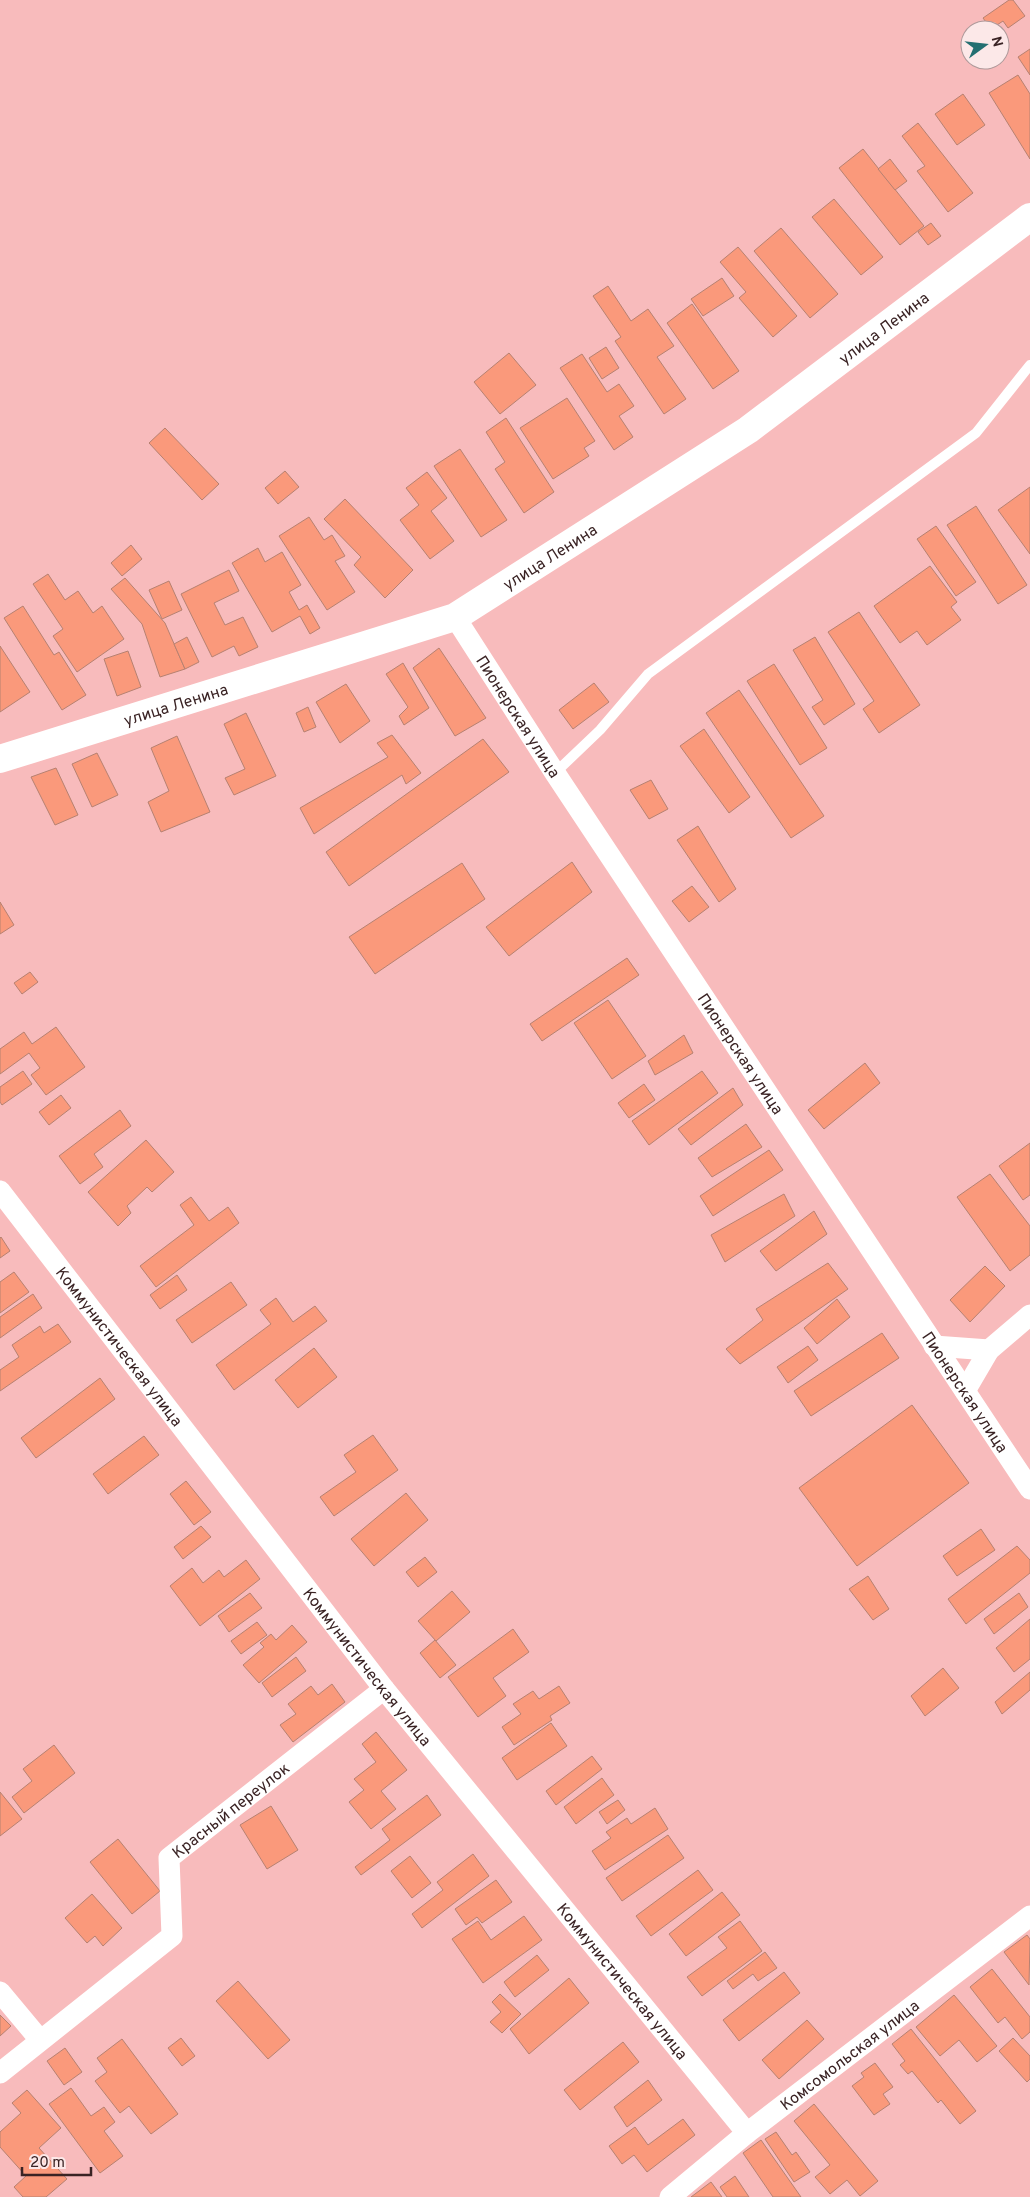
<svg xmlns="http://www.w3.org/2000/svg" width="1030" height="2197" font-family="Overpass,sans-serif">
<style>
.building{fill:#fa997b;stroke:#b68171}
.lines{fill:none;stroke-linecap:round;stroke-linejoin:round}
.lane{stroke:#fff;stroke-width:10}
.street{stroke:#fff;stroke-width:21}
.secondary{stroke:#fff;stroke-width:28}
.labels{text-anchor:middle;stroke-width:4.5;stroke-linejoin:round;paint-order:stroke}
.street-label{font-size:16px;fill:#3a2324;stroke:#fce8e8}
</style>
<rect width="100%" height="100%" fill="#f8bbbc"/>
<!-- building -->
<g class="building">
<polygon points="1009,0 1013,0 1025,16 1008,28 1003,21 991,29 983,18"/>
<polygon points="1030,49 1030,75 1018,57"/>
<polygon points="1018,75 1030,94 1030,159 989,93"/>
<polygon points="963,94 985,125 957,145 935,114"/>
<polygon points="918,123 973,193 948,212 917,171 925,166 902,136"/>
<polygon points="863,149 924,226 900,245 839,168"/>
<polygon points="890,159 907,181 895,190 878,169"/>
<polygon points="834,199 883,257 861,275 812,217"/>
<polygon points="931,223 941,236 928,245 918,232"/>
<polygon points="781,228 838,294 810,318 754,251"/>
<polygon points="738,247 797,316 773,337 739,298 746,292 720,262"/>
<polygon points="722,278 734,296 703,316 691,299"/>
<polygon points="608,286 631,321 648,309 674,346 657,357 686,399 664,414 615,341 621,337 593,296"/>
<polygon points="692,304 739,371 713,389 667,323"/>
<polygon points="606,347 619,368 602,379 589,358"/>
<polygon points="509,353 536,385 500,414 474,382"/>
<polygon points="582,354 607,392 619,384 634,406 619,416 633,437 614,450 560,368"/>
<polygon points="567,398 595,441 584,448 589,456 553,479 520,428"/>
<polygon points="506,418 554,492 524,513 495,469 505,462 486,432"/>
<polygon points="165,428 219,484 202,500 149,443"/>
<polygon points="460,449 507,520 481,537 434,466"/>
<polygon points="285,471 299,487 278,504 265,488"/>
<polygon points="427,472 447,498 431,511 454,541 430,559 400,520 419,505 406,488"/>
<polygon points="1030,487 1030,554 998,510"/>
<polygon points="345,499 413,570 385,598 354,565 361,557 324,519"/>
<polygon points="976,506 1027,585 998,604 947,525"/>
<polygon points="309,517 324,540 332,535 345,556 335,561 355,592 327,610 279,536"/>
<polygon points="936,526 976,582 956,596 917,539"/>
<polygon points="131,545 142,559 122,576 111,563"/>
<polygon points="258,548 265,562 282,552 301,585 289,592 299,610 307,605 320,628 310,634 300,616 272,632 232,563"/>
<polygon points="930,566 957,602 951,607 961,620 927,645 917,631 900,643 874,606"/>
<polygon points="229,570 239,591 214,603 225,625 243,617 258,647 239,656 234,646 212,657 181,594"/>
<polygon points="48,574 65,600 78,591 93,613 102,606 124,639 77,672 53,636 63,629 33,584"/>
<polygon points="125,578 165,623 185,669 160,677 142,624 111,589"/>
<polygon points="169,581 182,610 162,619 149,590"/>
<polygon points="23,606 54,655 59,652 86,695 62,710 4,618"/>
<polygon points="859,612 920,705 879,733 863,709 874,701 828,632"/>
<polygon points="187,637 199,662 185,669 174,644"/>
<polygon points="815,637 855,704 824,725 812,707 823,700 793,650"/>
<polygon points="0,646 30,692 0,712"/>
<polygon points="439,648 486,718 455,736 413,668"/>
<polygon points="128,651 141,687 117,696 104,659"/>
<polygon points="403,663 429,708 404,725 399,716 408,707 386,674"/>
<polygon points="774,664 827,748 800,765 747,681"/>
<polygon points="594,683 609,702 573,729 559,710"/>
<polygon points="346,684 370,721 340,743 316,702"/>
<polygon points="739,690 824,816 791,838 706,713"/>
<polygon points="308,707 316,727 304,732 296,713"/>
<polygon points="246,713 276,776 234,795 225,778 245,769 224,724"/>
<polygon points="704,729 750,797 729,813 680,746"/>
<polygon points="392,735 421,773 406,784 402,775 314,834 300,808 388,757 377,743"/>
<polygon points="177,736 210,812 161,832 148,802 169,791 151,748"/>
<polygon points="483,739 509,772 349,886 326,852"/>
<polygon points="97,753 118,795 92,807 72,764"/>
<polygon points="56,768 78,815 55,825 31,777"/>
<polygon points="651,780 668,809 649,819 630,790"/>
<polygon points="698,826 736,889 719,902 677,840"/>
<polygon points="572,862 592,892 509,956 486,927"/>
<polygon points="462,863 485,899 375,974 349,937"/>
<polygon points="692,886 709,907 689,922 672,901"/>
<polygon points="0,902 14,925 0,934"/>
<polygon points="627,958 639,975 542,1041 530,1024"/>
<polygon points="30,972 38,982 22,994 14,983"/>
<polygon points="608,1000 646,1056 612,1079 574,1023"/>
<polygon points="56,1027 85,1067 46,1095 31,1075 40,1068 29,1053 0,1074 0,1049 24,1032 32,1044"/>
<polygon points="684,1035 693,1053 655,1075 648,1061"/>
<polygon points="865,1063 880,1083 824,1129 808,1110"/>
<polygon points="23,1071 32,1084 2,1105 0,1102 0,1087"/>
<polygon points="702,1071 718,1093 649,1145 632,1121"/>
<polygon points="644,1084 655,1100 629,1118 618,1103"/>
<polygon points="733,1088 743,1105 691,1145 678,1129"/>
<polygon points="61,1095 71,1108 49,1125 39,1112"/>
<polygon points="120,1110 131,1126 94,1154 103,1167 80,1184 59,1156"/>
<polygon points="746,1124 762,1147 712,1177 698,1158"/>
<polygon points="146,1140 174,1172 152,1192 147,1187 127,1206 131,1213 118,1226 88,1192"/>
<polygon points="1030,1143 1030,1195 1023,1200 999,1166"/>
<polygon points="769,1150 783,1170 713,1216 700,1196"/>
<polygon points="990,1174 1030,1226 1030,1255 1010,1271 957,1197"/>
<polygon points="784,1194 795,1216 725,1262 711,1235"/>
<polygon points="191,1197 209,1221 228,1207 239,1223 156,1287 140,1266 194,1225 180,1205"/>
<polygon points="814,1211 827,1234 776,1271 760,1251"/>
<polygon points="1,1237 10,1251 0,1258 0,1238"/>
<polygon points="828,1263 848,1289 740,1364 726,1349 763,1320 756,1309"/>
<polygon points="985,1266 1005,1286 970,1322 950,1300"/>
<polygon points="14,1272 29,1292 0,1313 0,1282"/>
<polygon points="177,1275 187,1290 160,1309 150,1295"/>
<polygon points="231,1282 247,1305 192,1343 176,1320"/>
<polygon points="33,1294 42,1308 0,1338 0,1317"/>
<polygon points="276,1298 293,1322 315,1306 327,1321 234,1390 216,1365 271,1324 260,1310"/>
<polygon points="837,1299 850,1317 817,1344 804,1328"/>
<polygon points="58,1324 71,1342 0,1391 0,1370 19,1357 12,1345 40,1326 44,1333"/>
<polygon points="882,1333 899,1358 811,1416 794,1391"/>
<polygon points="808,1346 818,1360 788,1383 777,1367"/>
<polygon points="314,1348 337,1377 298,1408 275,1380"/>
<polygon points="100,1378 115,1399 36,1458 21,1438"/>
<polygon points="912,1405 969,1483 857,1566 799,1488"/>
<polygon points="373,1435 398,1470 334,1516 320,1497 356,1472 344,1455"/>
<polygon points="144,1436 159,1455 108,1494 93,1474"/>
<polygon points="186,1481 211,1512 194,1525 170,1494"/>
<polygon points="406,1493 428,1520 374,1566 351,1539"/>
<polygon points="201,1526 211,1537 183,1559 174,1547"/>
<polygon points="981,1529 995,1550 957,1576 943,1556"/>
<polygon points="1017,1546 1030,1560 1030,1573 966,1624 948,1599"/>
<polygon points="425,1557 437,1572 418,1587 406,1572"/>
<polygon points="246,1560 260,1579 200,1626 170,1586 192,1568 203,1583 219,1570 224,1577"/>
<polygon points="868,1576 889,1609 873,1620 849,1589"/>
<polygon points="452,1591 470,1612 436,1641 418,1621"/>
<polygon points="250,1593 262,1608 229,1632 218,1616"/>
<polygon points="1019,1593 1028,1607 994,1634 984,1619"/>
<polygon points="1030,1619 1030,1659 1014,1672 996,1648"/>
<polygon points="257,1622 267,1635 241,1654 231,1641"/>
<polygon points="292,1625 307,1642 259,1683 243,1665 264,1647 260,1643 271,1634 276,1640"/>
<polygon points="513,1629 529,1652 493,1678 506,1696 478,1717 448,1677"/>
<polygon points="435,1640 456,1665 440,1678 420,1653"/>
<polygon points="296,1657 306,1671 272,1697 262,1683"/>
<polygon points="943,1668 959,1688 925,1716 911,1696"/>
<polygon points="1030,1672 1030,1690 1002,1714 995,1702"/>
<polygon points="332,1684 345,1702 293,1742 280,1725 296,1714 288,1704 311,1686 318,1695"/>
<polygon points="559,1686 570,1703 550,1716 552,1720 514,1745 502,1727 521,1714 513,1704 533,1691 539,1699"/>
<polygon points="551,1723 567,1746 517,1780 502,1758"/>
<polygon points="376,1732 407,1770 381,1791 396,1809 371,1829 349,1802 364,1790 354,1779 376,1762 362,1744"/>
<polygon points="54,1745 75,1773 24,1813 12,1797 32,1781 23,1769"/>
<polygon points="592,1756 602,1769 556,1805 546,1791"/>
<polygon points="602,1778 614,1795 576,1824 564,1807"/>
<polygon points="0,1792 22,1819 0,1836"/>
<polygon points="427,1795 441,1815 361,1875 355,1867 390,1840 382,1829"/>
<polygon points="618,1800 625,1810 607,1824 599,1812"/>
<polygon points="271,1806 298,1850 267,1869 240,1825"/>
<polygon points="655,1808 668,1829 605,1870 592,1851 611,1838 606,1832 627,1818 631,1824"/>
<polygon points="668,1835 684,1858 622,1901 606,1878"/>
<polygon points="118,1839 160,1891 132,1914 90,1862"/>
<polygon points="473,1854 489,1876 422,1928 412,1914 443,1890 437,1882"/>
<polygon points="410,1856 431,1883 412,1898 391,1871"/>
<polygon points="698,1870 713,1890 651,1936 636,1916"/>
<polygon points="496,1880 512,1902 482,1923 477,1917 466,1925 455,1909"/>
<polygon points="722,1892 740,1915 686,1956 669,1934"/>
<polygon points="92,1894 122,1928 103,1946 95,1936 87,1943 65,1918"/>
<polygon points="524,1916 542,1940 483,1983 452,1939 478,1921 491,1940"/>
<polygon points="740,1921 762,1951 702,1996 687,1977 727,1948 718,1937"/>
<polygon points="1027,1935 1030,1939 1029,1985 1004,1952"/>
<polygon points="765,1952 777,1968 758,1981 753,1974 733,1989 727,1981"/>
<polygon points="537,1955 549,1970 515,1997 504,1982"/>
<polygon points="992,1969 1030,2017 1030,2032 1022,2039 1005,2017 998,2023 970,1987"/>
<polygon points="784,1972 800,1993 739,2041 723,2020"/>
<polygon points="569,1978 589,2003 529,2054 510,2029"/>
<polygon points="238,1981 290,2040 268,2059 216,2001"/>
<polygon points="500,1994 521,2014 502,2033 490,2022 501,2012 492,2002"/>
<polygon points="954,1995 997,2046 977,2062 959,2040 940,2056 916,2027"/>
<polygon points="0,2015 11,2026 0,2036"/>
<polygon points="807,2020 824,2039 779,2079 762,2060"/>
<polygon points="911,2029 976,2111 960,2124 941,2100 938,2103 912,2071 908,2074 900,2065 905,2061 892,2044"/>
<polygon points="181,2038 195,2056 182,2066 168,2048"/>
<polygon points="1013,2038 1030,2056 1030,2079 1027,2082 999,2051"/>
<polygon points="122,2039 178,2114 151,2134 129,2106 120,2113 95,2081 107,2072 97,2058"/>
<polygon points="623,2042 639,2062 580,2110 564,2090"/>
<polygon points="65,2048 82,2072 64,2085 47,2061"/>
<polygon points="875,2063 893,2087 883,2094 890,2104 874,2115 852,2086 864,2077 861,2073"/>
<polygon points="648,2080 662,2100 627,2127 614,2107"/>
<polygon points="71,2088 91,2116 104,2107 115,2122 104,2131 123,2156 100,2173 49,2104"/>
<polygon points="27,2090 61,2128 39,2148 67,2179 46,2197 23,2197 14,2187 26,2176 0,2147 0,2132 21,2113 12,2103"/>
<polygon points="814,2104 878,2181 860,2196 847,2180 830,2194 815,2177 830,2165 794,2121"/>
<polygon points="683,2119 695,2135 647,2172 634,2155 622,2164 609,2146 635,2127 648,2145"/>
<polygon points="776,2132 792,2155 796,2152 810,2172 794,2182 765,2139"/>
<polygon points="761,2140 801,2197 773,2197 743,2153"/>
<polygon points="735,2176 749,2197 727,2197 720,2187"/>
<polygon points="711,2182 722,2197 691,2197"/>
</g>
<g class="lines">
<!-- lane -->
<polyline class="lane" points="555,773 600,730 648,674 976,433 1030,365"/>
<!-- street -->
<g class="street">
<path id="s1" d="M455,617l100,156 475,716"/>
<path id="s2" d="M0,1191l384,498 363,444"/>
<polyline points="934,1346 989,1350"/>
<polyline points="965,1391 989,1350 1030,1315"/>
<polyline points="0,1992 40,2040"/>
<path id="s3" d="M0,2073l172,-137 -3,-78 215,-169"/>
<path id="s4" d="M670,2197l77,-64 283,-217"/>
</g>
<!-- secondary -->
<path class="secondary" id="s5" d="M0,759l455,-142 293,-187 282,-213"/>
</g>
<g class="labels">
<!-- street labels -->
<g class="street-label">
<text dy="6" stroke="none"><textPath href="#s5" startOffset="994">улица Ленина</textPath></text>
<text dy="6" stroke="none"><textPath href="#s5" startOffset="589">улица Ленина</textPath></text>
<text dy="6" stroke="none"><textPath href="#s5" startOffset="184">улица Ленина</textPath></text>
<text dy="6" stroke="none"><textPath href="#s1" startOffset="118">Пионерская улица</textPath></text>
<text dy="6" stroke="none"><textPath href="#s1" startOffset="522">Пионерская улица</textPath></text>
<text dy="6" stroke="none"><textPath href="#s2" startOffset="196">Коммунистическая улица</textPath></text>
<text dy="6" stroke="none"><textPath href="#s1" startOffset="928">Пионерская улица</textPath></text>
<text dy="6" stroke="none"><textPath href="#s2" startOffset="601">Коммунистическая улица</textPath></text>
<text dy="6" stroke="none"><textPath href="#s3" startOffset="376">Красный переулок</textPath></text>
<text dy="6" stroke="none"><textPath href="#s2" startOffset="1006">Коммунистическая улица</textPath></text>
<text dy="6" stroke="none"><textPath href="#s4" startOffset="229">Комсомольская улица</textPath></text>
</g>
</g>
<!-- north arrow -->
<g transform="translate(985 45) rotate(75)"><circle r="24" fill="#fce8e8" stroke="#ae999a"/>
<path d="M0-4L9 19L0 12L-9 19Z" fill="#246f71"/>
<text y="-8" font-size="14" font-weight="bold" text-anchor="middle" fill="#3a2324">N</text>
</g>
<!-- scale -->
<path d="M22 2167v8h69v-8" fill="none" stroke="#3a2324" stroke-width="2.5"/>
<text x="30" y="2167" font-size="15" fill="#3a2324" stroke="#fce8e8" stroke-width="4" paint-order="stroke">20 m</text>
</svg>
